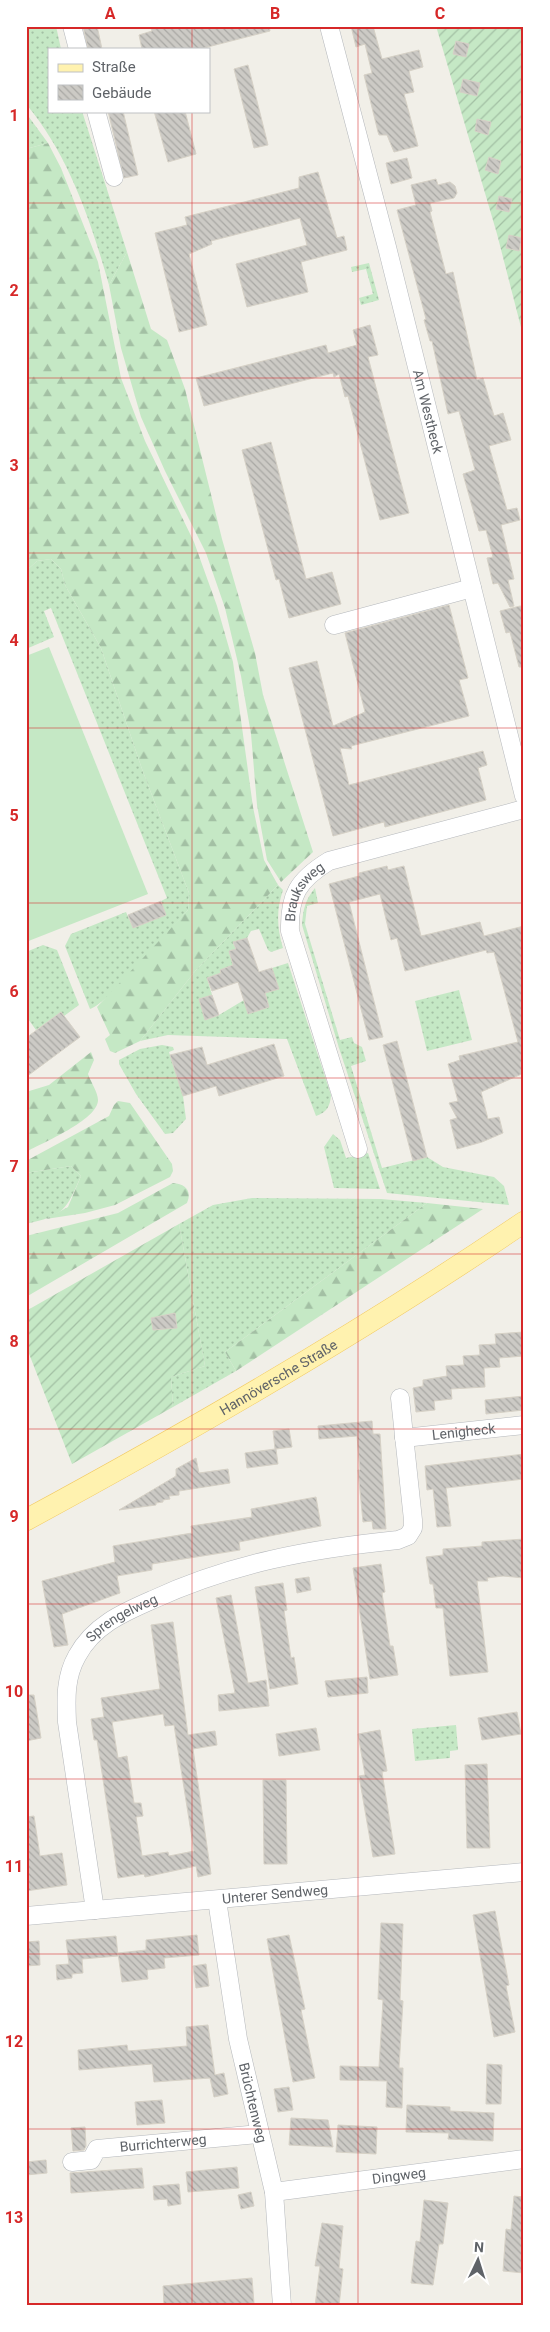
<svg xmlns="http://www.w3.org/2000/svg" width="550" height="2332" font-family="Roboto,sans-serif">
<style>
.grass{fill:url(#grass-dots)}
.forest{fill:url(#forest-firs)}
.garden{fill:url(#garden-furrows)}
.pitch{fill:#c5e8c5}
.building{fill:url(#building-back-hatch);stroke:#d6d1c6;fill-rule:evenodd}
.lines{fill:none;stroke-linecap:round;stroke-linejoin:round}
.minor-casing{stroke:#b5b8bc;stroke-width:19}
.major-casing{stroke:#f2c960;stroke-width:22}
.minor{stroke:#fff;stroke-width:18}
.major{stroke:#fff2af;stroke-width:21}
.grid{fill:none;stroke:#d62828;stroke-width:1;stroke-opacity:0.55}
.labels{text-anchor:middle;stroke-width:4;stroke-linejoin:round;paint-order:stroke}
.street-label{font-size:14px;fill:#5f6368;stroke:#fff}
.neatline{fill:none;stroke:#d62828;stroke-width:2}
.grid-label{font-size:16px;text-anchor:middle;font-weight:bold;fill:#d62828}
</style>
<defs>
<pattern id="grass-dots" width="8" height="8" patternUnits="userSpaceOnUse" patternTransform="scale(1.25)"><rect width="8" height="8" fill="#c5e8c5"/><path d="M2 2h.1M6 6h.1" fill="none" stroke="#a3c0a4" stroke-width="1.8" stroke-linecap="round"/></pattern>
<pattern id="forest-firs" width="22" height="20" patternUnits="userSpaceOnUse" patternTransform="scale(1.25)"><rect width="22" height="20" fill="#c5e8c5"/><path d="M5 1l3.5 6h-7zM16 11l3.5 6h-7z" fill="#a3c0a4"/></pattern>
<pattern id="garden-furrows" width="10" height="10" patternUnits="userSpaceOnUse" patternTransform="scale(1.25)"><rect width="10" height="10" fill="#c5e8c5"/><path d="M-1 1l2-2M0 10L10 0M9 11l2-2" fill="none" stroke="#a3c0a4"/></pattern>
<pattern id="building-back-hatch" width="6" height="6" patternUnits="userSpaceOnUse" patternTransform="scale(1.25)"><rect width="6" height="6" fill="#cccac5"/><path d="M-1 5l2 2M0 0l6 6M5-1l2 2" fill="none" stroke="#a9a8a4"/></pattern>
</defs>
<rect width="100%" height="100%" fill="#f1efe8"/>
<!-- grass -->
<g class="grass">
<path d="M26,26h30l5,23h-12v62h33l45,141 -18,33c-18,-63 -40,-130 -83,-181z"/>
<polygon points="26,113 48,143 26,149"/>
<polygon points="369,263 379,300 361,305 359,298 373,294 366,269 352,272 351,267"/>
<path d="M51,559l10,10 4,16 36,63 41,121 47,124 -1,17c-18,19 -77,92 -98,99l-25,-63 6,-12 55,-22 7,16 33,-13 -5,-14 6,-3 -116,-290 -7,3 10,26 -28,12v-78l11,-10z"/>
<path d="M278,885l5,5c-7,20 -6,38 0,58l-12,4 -3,-2 -9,-21 -8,2 -4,7 -14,5 3,6 -7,3 4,13 -13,5 1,3 -14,5 5,17 -13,4 7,21 13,-5 25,-15 4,13 21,-6 -4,-14 13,-4 -6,-21 16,-5 43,132c-1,12 -4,17 -15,21l-29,-77 -119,-4 -28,6 56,-71z"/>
<path d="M315,888l3,15 -11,3 -2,18 35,116 12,-3 2,6 8,4 4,14 -15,5 31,102 45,-11 16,10 51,10 10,9 5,19 -122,-12 -48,-145 -37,-123c1,-15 3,-25 13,-37z"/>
<polygon points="43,945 57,950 79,1005 64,1016 61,1012 36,1030 26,1016 26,952"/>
<polygon points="459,990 472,1040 427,1051 415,1001"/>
<polygon points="162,1045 173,1047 174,1050 169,1052 183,1096 186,1119 173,1133 165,1134 136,1094 119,1064 119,1060 140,1049"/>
<polygon points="333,1134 340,1140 346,1158 368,1153 380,1189 334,1188 324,1147"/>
<path d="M71,1166l10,10c-15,34 -16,39 -55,48v-51z"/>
<polygon points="252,1198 381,1199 427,1203 225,1352 236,1371 173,1407 171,1377 205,1366 179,1224 213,1205"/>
<polygon points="456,1725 458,1750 450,1751 450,1758 415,1761 412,1729"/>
</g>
<!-- forest -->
<g class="forest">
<polygon points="48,143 61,168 98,262 121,378 145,441 194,542 217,606 233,662 253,807 264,860 278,885 196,970 140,1041 115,1053 110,1051 105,1039 110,1035 97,1007 188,910 189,893 142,769 101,648 65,585 61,569 51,559 37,561 26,571 26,149"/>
<polygon points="127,252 151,329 167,340 185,389 222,539 255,653 263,695 313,852 281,882 267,860 257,805 251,734 241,676 225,608 206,553 165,471 141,417 121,348 109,285"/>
<path d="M91,1052l3,8 -6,14c3,8 10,19 10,26 0,20 -56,43 -72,52v-60l23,-7z"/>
<polygon points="118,1101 130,1103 172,1164 173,1171 170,1177 115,1205 85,1213 46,1219 68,1207 81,1176 71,1166 26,1173 26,1161 109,1116 114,1105"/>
<path d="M173,1183c13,1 19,8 14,20l-161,94v-61l92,-23z"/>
<polygon points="427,1203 483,1209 236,1371 225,1352"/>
</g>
<!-- garden -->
<g class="garden">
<polygon points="436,26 524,26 524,339 497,234"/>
<polygon points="179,1224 205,1366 171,1377 173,1407 72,1464 26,1346 26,1311"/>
</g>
<!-- pitch -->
<polygon class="pitch" points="49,647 148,894 26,942 26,656"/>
<!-- building -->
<g class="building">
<polygon points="83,26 97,26 102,49 88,49"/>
<polygon points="150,26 269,26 270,31 200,49 142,49 139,35 152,31"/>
<polygon points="351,26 373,26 382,59 419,50 423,67 409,71 414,92 404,94 418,146 394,152 387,135 379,135 378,132 364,75 372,73 365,44 356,47"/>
<polygon points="456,41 469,44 466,57 453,54"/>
<polygon points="248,65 268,145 254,148 234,69"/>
<polygon points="463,79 480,83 477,96 460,92"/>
<polygon points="108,111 123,111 138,175 124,178"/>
<polygon points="154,111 185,111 196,154 168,162"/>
<polygon points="477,119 491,122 488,135 475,131"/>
<polygon points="489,157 501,161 498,174 485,170"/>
<polygon points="407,158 412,178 391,184 386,163"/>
<polygon points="318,172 337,238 344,236 347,250 301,262 308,292 247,307 236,264 307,245 300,218 211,241 212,244 189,254 207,325 179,332 155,233 187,225 185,217 299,188 299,177"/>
<polygon points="436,179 438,185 450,182 455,186 457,193 454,198 430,203 432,211 430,212 446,274 453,272 477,380 483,378 494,416 503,413 511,440 489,446 507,510 517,508 520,520 501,525 514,579 508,580 514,606 510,607 498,583 493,584 487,558 493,557 486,530 479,531 463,474 475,470 459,411 448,414 432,341 430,341 424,320 426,319 397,210 416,205 411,185"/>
<polygon points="499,196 512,199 509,212 496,209"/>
<polygon points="509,235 522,238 519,251 506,248"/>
<polygon points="370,325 378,355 368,357 409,513 380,520 348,396 345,397 339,374 334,377 333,373 204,406 196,378 326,345 328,353 357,345 353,330"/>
<polygon points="271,442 306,579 332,572 341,604 289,618 279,579 276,580 242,450"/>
<polygon points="449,605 468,678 459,680 469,716 351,746 352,749 340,748 349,785 483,751 487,765 478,768 486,800 385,827 384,822 333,836 289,668 317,661 333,726 365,712 345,633"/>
<polygon points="520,606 524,607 524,667 519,667 510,632 506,633 500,611"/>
<polygon points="387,866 388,870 404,866 421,936 480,922 484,936 524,926 524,1073 481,1092 488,1119 499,1117 503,1133 482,1142 457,1149 450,1120 457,1118 449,1103 458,1101 448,1064 460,1060 459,1056 518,1042 494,952 487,953 486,950 405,971 397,938 391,940 380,894 349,902 383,1037 369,1040 329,884 359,876 359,873"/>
<polygon points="161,901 166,915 133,928 128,915"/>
<polygon points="247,938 259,972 272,968 279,989 265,993 269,1007 248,1014 238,982 212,991 207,978 221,973 220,970 233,965 229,951 236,949 233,942"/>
<polygon points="212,995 219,1015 205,1020 199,999"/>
<polygon points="61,1012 80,1037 26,1077 26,1038"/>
<polygon points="397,1041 427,1157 413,1161 383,1045"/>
<polygon points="274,1044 284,1076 219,1096 216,1086 183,1096 170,1055 202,1047 207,1065"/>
<polygon points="175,1313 177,1328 153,1330 151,1318"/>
<polygon points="524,1332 524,1356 499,1358 500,1367 484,1368 485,1387 451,1389 452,1399 434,1401 435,1410 416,1412 413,1388 423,1386 423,1380 447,1376 446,1366 464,1365 463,1356 480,1355 479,1345 496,1344 495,1334"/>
<polygon points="524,1396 524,1410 486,1414 485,1400"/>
<polygon points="372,1421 373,1434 380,1434 386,1529 373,1529 372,1521 363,1522 358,1470 360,1470 357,1436 319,1439 318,1426"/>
<polygon points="289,1429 292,1447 276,1449 278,1464 247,1468 245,1453 275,1449 273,1431"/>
<polygon points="524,1454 524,1479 446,1488 451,1526 437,1527 433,1489 427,1490 425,1466"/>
<polygon points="196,1458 199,1473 228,1469 230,1483 179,1491 179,1495 169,1496 170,1499 163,1500 163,1502 156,1503 156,1505 119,1510 176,1476 176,1469"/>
<polygon points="316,1497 321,1526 239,1542 240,1550 152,1564 152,1570 117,1576 120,1593 62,1614 68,1645 54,1647 42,1581 115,1562 113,1546 192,1533 191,1526 252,1517 251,1509"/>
<polygon points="524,1539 524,1578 503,1576 487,1578 488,1581 477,1581 488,1672 450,1676 443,1608 436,1608 433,1584 430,1584 426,1557 443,1555 443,1549 482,1546 482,1542"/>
<polygon points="381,1564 385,1592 382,1593 390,1646 393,1646 398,1675 370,1679 353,1568"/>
<polygon points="309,1577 311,1590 297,1593 295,1579"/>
<polygon points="283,1583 287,1610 284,1611 291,1658 294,1657 298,1684 270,1689 255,1587"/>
<polygon points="231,1595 248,1683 266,1680 269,1706 219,1711 218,1695 235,1693 216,1598"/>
<path d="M173,1622l15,113 27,-4 2,14 -24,4 18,125 -13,3 -2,-11 -51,11 -1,-3 -26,4 -21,-138h-3l-3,-21 13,-2 -3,-19 59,-9 -9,-64zM163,1714l2,12 9,-1 20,126 -25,5 -1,-4 -26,4 -6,-39 7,-1 -2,-13h-7l-7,-47 -9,2 -6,-36z"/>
<polygon points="367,1677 368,1693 328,1697 325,1681"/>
<polygon points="26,1695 34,1695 41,1738 26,1741"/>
<polygon points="517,1712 521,1734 482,1740 478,1718"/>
<polygon points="316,1728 320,1750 279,1756 276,1734"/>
<polygon points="380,1730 387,1771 382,1772 395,1854 373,1857 359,1776 365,1775 358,1734"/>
<polygon points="487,1764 490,1848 467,1848 465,1765"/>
<polygon points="263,1780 286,1780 287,1864 264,1864"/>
<polygon points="34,1816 40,1856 62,1853 67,1885 26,1891 26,1817"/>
<polygon points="495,1911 509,1985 506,1986 515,2032 494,2037 473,1915"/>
<polygon points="381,1923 403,1924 400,2000 403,2001 399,2068 403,2068 402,2108 386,2107 387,2081 340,2080 340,2066 379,2067 383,2000 378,1999"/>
<polygon points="197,1935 199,1955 164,1958 165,1968 147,1970 148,1979 122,1982 118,1953 146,1950 146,1940"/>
<polygon points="289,1935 305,2009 301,2010 315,2078 293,2082 267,1939"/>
<polygon points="116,1936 118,1956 82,1959 83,1973 72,1974 72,1978 57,1980 56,1965 69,1964 66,1940"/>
<polygon points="39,1941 40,1965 26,1966 26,1942"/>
<polygon points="206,1964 209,1986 196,1988 193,1966"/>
<polygon points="208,2025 215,2075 224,2073 228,2094 214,2097 210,2078 154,2082 152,2064 79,2070 78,2050 127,2045 128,2051 187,2046 186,2027"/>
<polygon points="487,2064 502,2065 501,2104 486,2104"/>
<polygon points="289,2087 293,2110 278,2112 274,2089"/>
<polygon points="162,2100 165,2123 137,2125 135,2102"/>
<polygon points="407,2105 450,2107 450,2111 494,2113 493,2141 448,2139 449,2133 406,2132"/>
<polygon points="291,2118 328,2120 333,2147 289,2145"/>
<polygon points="338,2125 377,2127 376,2154 336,2152"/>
<polygon points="85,2127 86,2146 84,2150 73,2151 71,2128"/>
<polygon points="46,2160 47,2173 26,2175 26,2162"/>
<polygon points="237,2167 239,2188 188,2192 186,2172"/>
<polygon points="142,2168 144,2188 71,2193 70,2173"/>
<polygon points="179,2184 181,2204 168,2206 167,2199 154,2200 153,2186"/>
<polygon points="251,2192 254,2206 241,2209 238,2195"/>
<polygon points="514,2196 524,2197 524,2273 503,2271 506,2229 511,2230"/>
<polygon points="424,2200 448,2203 443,2244 439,2244 433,2285 411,2283 416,2241 420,2242"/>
<polygon points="322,2223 343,2226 339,2268 343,2269 339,2306 315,2306 320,2266 315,2266"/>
<polygon points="252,2278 254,2303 227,2306 164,2306 163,2286"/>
</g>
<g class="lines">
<!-- minor casing -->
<g class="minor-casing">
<g id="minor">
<polyline points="72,26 78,49"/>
<path id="s1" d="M329,26l58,221 137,549"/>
<polyline points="96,111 114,177"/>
<polyline points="334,625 472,588"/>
<path id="s2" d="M358,1149l-68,-218c-1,-36 8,-51 39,-70l195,-52"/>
<path id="s3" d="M404,1438l120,-13"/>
<path id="s4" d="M217,1900l21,139 36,153 8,114"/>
<path id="s5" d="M95,1910l-28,-188c-1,-23 -2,-45 10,-66 16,-30 45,-43 75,-56 80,-37 158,-51 246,-60l10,-4 5,-8v-8l-13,-122"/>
<path id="s6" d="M26,1916l498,-44"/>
<path id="s7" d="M72,2162l19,-2 6,-11 162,-15"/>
<path id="s8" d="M274,2192l250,-33"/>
</g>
</g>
<!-- major casing -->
<g class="major-casing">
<g id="major">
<path id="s9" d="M26,1520c170,-92 338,-189 498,-298"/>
</g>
</g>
<!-- minor -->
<use href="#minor" class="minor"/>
<!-- major -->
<use href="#major" class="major"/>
</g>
<!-- grid -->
<path class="grid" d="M192,26v23M358,26v2280M192,111v2195M26,203h498M26,378h498M26,553h498M26,728h498M26,903h498M26,1078h498M26,1254h498M26,1429h498M26,1604h498M26,1779h498M26,1954h498M26,2129h498"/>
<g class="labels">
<!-- street labels -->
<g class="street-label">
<text dy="5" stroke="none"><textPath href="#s1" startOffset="398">Am Westheck</textPath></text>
<text dy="5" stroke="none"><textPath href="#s2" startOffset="272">Brauksweg</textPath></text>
<text dy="5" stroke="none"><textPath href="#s9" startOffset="290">Hannöversche Straße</textPath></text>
<text dy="5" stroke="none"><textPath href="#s3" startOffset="60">Lenigheck</textPath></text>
<text dy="5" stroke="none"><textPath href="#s5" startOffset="318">Sprengelweg</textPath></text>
<text dy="5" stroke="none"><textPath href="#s6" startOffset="250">Unterer Sendweg</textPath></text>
<text dy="5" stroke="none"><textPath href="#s4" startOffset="206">Brüchtenweg</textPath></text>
<text dy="5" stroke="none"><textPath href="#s7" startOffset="98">Burrichterweg</textPath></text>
<text dy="5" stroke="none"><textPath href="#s8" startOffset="126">Dingweg</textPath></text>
</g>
</g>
<!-- border -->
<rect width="550" height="2332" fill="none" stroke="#ffffff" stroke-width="55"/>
<!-- legend -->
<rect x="48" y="48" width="162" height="65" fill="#ffffff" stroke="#bfc1c3"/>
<rect x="58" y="64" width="25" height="8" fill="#fff2af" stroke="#bfc1c3"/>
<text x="92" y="72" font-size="15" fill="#5f6368">Straße</text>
<rect x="58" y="85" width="25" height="15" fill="url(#building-back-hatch)" stroke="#bfc1c3"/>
<text x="92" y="98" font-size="15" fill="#5f6368">Gebäude</text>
<!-- north arrow -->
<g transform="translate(478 2260) rotate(4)" stroke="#ffffff" stroke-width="4" paint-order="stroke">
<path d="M0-4L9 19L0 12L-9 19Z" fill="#5f6368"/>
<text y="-8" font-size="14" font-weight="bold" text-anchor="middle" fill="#5f6368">N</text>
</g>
<rect x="28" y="28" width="494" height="2276" class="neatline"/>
<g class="grid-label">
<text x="110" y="19">A</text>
<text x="275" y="19">B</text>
<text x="440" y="19">C</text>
<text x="14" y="121">1</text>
<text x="14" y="296">2</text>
<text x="14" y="471">3</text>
<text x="14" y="646">4</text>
<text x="14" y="821">5</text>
<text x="14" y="997">6</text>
<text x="14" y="1172">7</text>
<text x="14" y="1347">8</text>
<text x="14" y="1522">9</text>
<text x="14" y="1697">10</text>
<text x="14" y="1872">11</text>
<text x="14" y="2047">12</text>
<text x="14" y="2223">13</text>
</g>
</svg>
